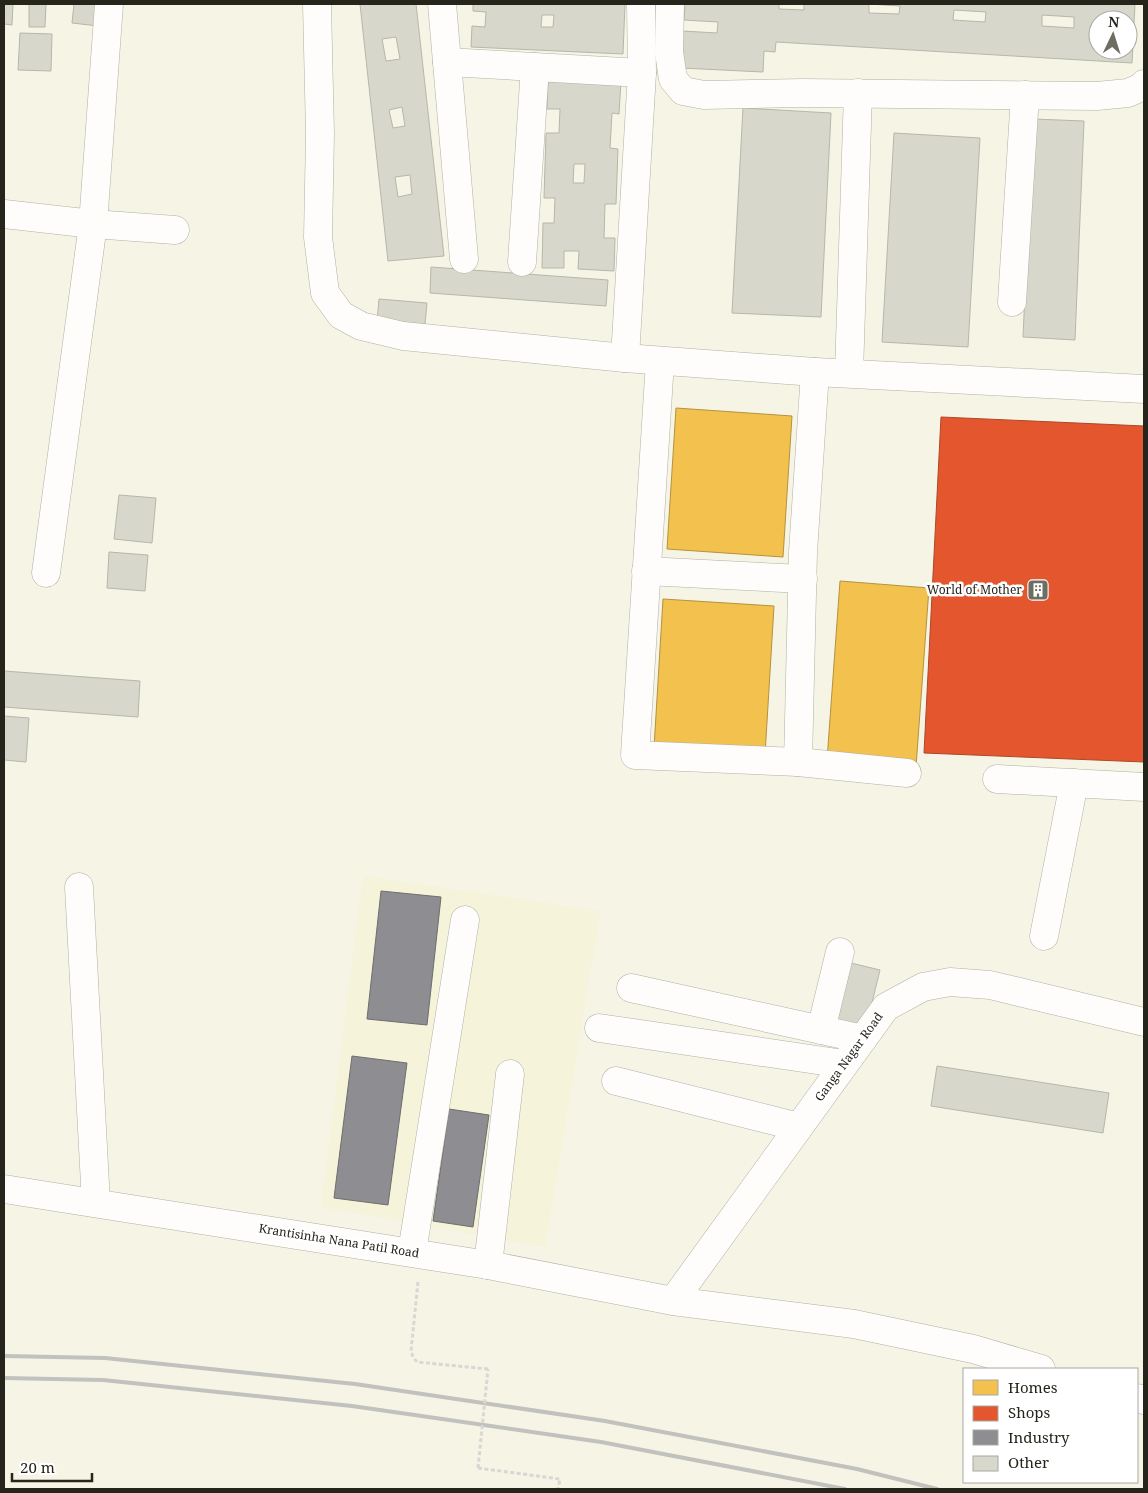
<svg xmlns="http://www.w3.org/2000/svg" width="1148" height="1493" font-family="'Noto Serif',serif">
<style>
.built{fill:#f5f3d9}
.homes{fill:#f2c14e;stroke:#b5923f}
.shops{fill:#e4572e;stroke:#ab4828}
.industry{fill:#8d8d92;stroke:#6e6e6e}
.building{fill:#d8d7cb;stroke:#b7b6ab;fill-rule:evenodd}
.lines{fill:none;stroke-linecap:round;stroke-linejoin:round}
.minor-casing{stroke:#b1b0a5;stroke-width:29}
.major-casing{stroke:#b1b0a5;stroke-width:29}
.path{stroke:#d7d7d3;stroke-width:3;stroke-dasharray:4 2.5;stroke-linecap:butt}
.minor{stroke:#fefdfb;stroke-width:28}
.major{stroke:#fefdfb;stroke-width:28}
.rail{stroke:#c1c1bd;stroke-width:4}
.path-bridge{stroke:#d7d7d3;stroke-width:3;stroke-dasharray:4 2.5;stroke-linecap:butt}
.labels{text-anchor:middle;stroke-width:5;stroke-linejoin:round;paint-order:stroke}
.poi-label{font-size:12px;fill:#26251b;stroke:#fff;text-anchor:end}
.street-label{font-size:12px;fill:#26251b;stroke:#fff}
</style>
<rect width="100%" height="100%" fill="#f5f4e5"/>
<!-- built -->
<polygon class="built" points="363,876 600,911 545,1247 321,1207"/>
<!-- homes -->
<g class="homes">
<polygon points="676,408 792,416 783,557 667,549"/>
<polygon points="840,581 929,588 916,767 827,760"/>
<polygon points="663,599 774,606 765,755 654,748"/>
</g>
<!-- shops -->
<polygon class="shops" points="941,417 1144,426 1144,762 924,753"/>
<!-- industry -->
<g class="industry">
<polygon points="381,891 441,897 427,1025 367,1019"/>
<polygon points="352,1056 407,1063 388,1205 334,1198"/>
<polygon points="449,1109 489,1115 473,1227 433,1221"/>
</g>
<!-- building -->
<g class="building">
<polygon points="4,4 13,4 12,25 4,24"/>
<polygon points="29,4 46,4 45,27 29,27"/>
<polygon points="74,4 101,4 98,26 72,23"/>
<path d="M360,4h56l28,252 -56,5zM396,37l4,22 -14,2 -4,-22zM402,107l3,19 -12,2 -4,-18zM410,175l2,19 -14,3 -3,-20z"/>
<path d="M473,4h152l-2,50 -152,-7 1,-21 13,1 1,-15 -13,-1zM542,15h12l-1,12h-12z"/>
<path d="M685,4h94v5l25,1v-6h331l-3,59 -356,-21 -1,10 -11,-1 -1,21 -82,-4 2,-37 34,2 1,-11 -34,-2zM869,4l31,2 -1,8 -30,-1zM954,10l32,2 -1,10 -32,-2zM1042,15l32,2v11l-32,-2zM1098,20h30v30h-30z"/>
<polygon points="20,33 52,34 51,71 18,70"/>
<path d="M548,77l73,3 -2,34 -7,-1 -2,35 8,1 -2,55h-11l-1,34h11l-1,33 -36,-2 1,-18h-15v17h-22l1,-45h11l1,-25h-11l2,-65h13l1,-24h-13zM574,164h11l-1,19h-11z"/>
<polygon points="743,108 831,113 821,317 732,313"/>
<polygon points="1033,119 1084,121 1075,340 1023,337"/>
<polygon points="894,133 980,138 968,347 882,342"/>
<polygon points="431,267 608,280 606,306 430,293"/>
<polygon points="379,299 427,303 425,324 377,321"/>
<polygon points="119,495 156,498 152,543 114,539"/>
<polygon points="109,552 148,555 145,591 107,588"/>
<polygon points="4,671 140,681 138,717 4,707"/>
<polygon points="4,716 29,718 26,762 4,760"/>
<polygon points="851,963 880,970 866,1027 837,1020"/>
<polygon points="937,1066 1109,1093 1103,1133 931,1106"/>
</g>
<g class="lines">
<!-- minor casing -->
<g class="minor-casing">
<g id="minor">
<polyline points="317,4 320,134 318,237 325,293 341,315 361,326 403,336 625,358 815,372 1144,389"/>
<polyline points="442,4 464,259"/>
<polyline points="670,4 669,52 673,79 683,91 704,95 803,93 1097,96 1128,93 1144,86 1144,84"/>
<polyline points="447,62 642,73"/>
<polyline points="4,214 93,224 175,230"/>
<polyline points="522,262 535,67"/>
<polyline points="1012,302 1025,95"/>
<polyline points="625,358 642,73 641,4"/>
<polyline points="660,361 635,755 798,762 907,773"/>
<polyline points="849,373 858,93"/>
<polyline points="646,571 803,579"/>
<polyline points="46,573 93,224 109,4"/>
<polyline points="798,762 803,552 815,372"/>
<polyline points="997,779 1144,787"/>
<polyline points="79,887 96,1203"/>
<polyline points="1044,936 1074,783"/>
<polyline points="631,988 863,1039"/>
<polyline points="599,1028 844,1064"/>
<polyline points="821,1030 840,952"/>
<polyline points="616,1081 799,1127"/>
<polyline points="412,1252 465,920"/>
<polyline points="488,1265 510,1074"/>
<polyline points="673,1301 886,1007 923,987 950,982 990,985 1144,1022"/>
</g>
</g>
<!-- major casing -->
<g class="major-casing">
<g id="major">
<polyline points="4,1189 488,1265 673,1301 854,1324 973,1349 1041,1369"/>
<polyline points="1137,1398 1144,1400"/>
</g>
</g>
<!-- path -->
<g class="path">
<polyline points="418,1282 411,1351 413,1357 417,1362 488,1369"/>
<polyline points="478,1468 560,1479 558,1489"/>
</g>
<!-- minor -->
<use href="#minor" class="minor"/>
<!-- major -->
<use href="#major" class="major"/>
<!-- rail -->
<g class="rail">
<polyline points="4,1356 105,1358 355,1384 605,1421 857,1469 937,1489"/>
<polyline points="4,1378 103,1380 352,1406 601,1442 845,1489"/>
</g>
<!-- path-bridge -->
<polyline class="path-bridge" points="478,1468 488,1369"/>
</g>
<!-- icons -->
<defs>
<g id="building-square" transform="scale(1.125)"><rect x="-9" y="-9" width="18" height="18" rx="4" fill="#6e6d62" stroke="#fff"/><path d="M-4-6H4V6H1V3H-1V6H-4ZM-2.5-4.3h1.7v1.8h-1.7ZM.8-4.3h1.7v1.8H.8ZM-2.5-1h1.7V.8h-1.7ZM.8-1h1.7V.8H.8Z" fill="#fff"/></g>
</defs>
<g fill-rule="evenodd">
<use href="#building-square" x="1038" y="590"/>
</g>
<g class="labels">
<!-- poi labels -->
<g class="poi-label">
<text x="1022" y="594">World of Mother</text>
</g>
<!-- street labels -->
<g class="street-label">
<text transform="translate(849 1057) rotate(-54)" y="4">Ganga Nagar Road</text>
<text transform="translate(339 1241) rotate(9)" y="4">Krantisinha Nana Patil Road</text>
</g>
</g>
<!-- border -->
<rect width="1148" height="1493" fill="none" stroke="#26251b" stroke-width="10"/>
<!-- legend -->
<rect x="963" y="1368" width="175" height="115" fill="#ffffff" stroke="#a8a8a4"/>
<rect x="973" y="1380" width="25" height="15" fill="#f2c14e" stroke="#a8a8a4"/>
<text x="1008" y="1393" font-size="15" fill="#26251b">Homes</text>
<rect x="973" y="1406" width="25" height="15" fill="#e4572e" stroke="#a8a8a4"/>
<text x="1008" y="1418" font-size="15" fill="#26251b">Shops</text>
<rect x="973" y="1430" width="25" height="15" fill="#8d8d92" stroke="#a8a8a4"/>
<text x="1008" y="1443" font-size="15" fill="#26251b">Industry</text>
<rect x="973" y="1456" width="25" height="15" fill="#d8d7cb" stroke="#a8a8a4"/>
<text x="1008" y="1468" font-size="15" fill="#26251b">Other</text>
<!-- north arrow -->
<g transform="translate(1113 35) rotate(4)"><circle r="24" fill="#ffffff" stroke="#a8a8a4"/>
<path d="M0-4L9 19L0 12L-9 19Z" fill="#6e6d62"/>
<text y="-8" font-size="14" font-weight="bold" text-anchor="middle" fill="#26251b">N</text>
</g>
<!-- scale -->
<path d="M12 1473v8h80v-8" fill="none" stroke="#26251b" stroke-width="2.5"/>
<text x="20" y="1473" font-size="15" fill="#26251b" stroke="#ffffff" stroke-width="4" paint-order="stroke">20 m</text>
</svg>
